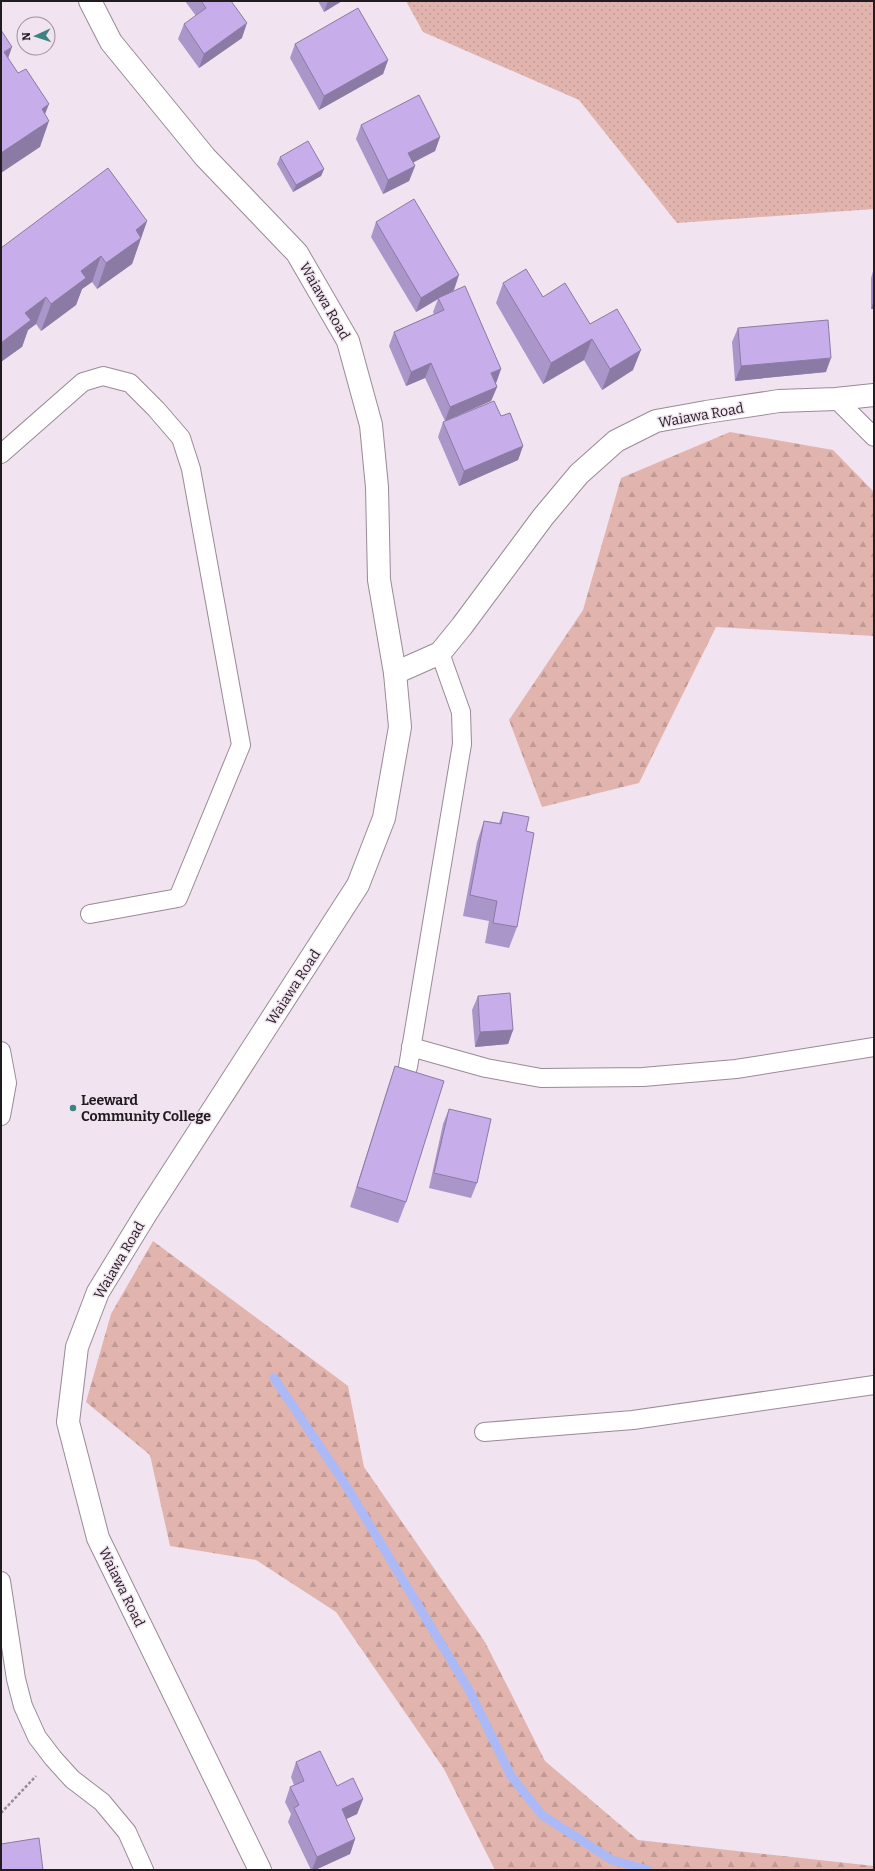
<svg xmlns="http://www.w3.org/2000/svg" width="875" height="1871" font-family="Bitter,serif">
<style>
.grass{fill:url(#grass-dots)}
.forest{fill:url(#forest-firs)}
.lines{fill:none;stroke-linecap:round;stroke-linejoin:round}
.stream{stroke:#acb9f7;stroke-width:9}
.service-casing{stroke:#988b96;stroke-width:20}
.minor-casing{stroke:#988b96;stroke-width:24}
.path{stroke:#978d95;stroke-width:2.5;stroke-dasharray:3 2;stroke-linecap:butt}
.service{stroke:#fff;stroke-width:18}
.minor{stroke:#fff;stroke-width:22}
.wall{fill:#ab96ca}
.shaded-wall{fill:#8b7aa4}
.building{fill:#c7aeeb;stroke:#8b7aa4}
.poi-dot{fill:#3c8481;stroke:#f1e3ef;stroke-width:1.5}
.labels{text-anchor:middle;stroke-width:3;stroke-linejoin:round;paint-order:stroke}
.street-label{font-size:14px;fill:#211c20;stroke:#f1e3ef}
.poi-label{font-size:14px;font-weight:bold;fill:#211c20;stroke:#f1e3ef;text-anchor:start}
</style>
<defs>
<pattern id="grass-dots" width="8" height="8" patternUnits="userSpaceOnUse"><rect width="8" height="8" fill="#e2b4ae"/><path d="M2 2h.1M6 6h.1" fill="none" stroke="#c29a95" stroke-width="1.8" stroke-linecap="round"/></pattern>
<pattern id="forest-firs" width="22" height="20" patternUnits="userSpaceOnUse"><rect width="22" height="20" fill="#e2b4ae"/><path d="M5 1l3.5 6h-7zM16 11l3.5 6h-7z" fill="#c29a95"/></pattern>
</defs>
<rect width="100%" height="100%" fill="#f1e3ef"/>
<!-- grass -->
<polygon class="grass" points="406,1 874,1 874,209 677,223 579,100 423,32"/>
<!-- forest -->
<g class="forest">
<polygon points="730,432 833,450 874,492 874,636 716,627 639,783 542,807 509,720 583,610 621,478"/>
<polygon points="153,1241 348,1386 364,1467 485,1642 545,1761 638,1840 874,1866 874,1870 495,1870 444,1769 336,1612 256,1560 170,1546 150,1455 86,1402 111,1314"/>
</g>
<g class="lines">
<!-- stream -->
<polyline class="stream" points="274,1378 345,1484 469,1690 511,1776 542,1815 612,1860 648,1870"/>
<!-- service casing -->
<g class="service-casing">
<g id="service">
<polyline points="836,399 874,437"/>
<polyline points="1,454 83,382 103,376 130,383 156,409 181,438 191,469 241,745 178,898 90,914"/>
<polyline points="411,1047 486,1068 541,1078 643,1077 736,1069 874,1047"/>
<polyline points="1,1051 7,1083 1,1116"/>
<polyline points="408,1067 462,744 461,712 440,653"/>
<polyline points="484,1432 633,1420 874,1385"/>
<polyline points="1,1581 16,1679 23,1706 37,1737 53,1758 72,1779 102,1802 127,1832 144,1870"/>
</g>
</g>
<!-- minor casing -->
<g class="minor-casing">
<g id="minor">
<polyline points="90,1 111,42 205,157 297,253 348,341 371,425 377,487 379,580 395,673 400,727 384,818 358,885 147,1212 98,1292 77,1347 68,1422 98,1538 260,1870"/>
<polyline points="395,673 440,653 462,626 543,517 579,474 616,441 656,421 706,412 779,401 836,399 874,395"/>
</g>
</g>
<!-- path -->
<polyline class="path" points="1,1813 36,1776"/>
<!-- service -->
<use href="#service" class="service"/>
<!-- minor -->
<use href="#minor" class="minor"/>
</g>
<!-- wall -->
<g class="wall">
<polygon points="185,1 231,1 242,38 199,68 178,39 184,24 196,16"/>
<polygon points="318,1 342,1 324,12"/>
<polygon points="295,44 388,60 383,74 319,110 290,58"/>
<polygon points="361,125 440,137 435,151 413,162 415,166 409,181 383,194 356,139"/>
<polygon points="280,157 324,169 321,176 293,192 277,164"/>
<polygon points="147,221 132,264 97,289 92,282 82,289 76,305 41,331 36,324 28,330 22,347 1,248"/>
<polygon points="376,222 454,290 448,294 501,369 496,383 497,387 491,401 445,421 425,378 406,386 389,346 394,332 434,314 433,312 438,299 416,312 371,237"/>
<polygon points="874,268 874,309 871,309 871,278"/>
<polygon points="503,283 543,297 590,324 633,370 602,390 584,360 543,384 496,303"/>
<polygon points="738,328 826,372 735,381 732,342"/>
<polygon points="501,416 523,446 518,460 459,486 438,437 443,422"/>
<polygon points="503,812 526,831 517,927 509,948 485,943 489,921 463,916 477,842 484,821 499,823"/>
<polygon points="478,996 513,1030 508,1044 475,1047 472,1010"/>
<polygon points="395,1066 406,1202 398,1223 350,1207 388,1087"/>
<polygon points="449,1109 477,1183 471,1198 429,1188 443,1124"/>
<polygon points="296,1762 337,1786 363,1799 357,1814 346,1819 355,1839 350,1854 315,1870 311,1870 288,1822 291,1814 285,1802 290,1787 294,1785 291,1777"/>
</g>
<!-- shaded-wall -->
<g class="shaded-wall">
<polygon points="328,1 342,1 324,12"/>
<polygon points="247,23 242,38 199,68 204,54"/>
<polygon points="12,47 3,73 4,52"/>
<polygon points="388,60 383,74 319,110 324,96"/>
<polygon points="49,104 40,127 49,121 40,147 1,173 1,153 42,109"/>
<polygon points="440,137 435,151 403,168 408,153"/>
<polygon points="415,166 409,181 383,194 388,180"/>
<polygon points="324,169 321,176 293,192 296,185"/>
<polygon points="147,221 132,264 97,289 106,263 136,230"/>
<polygon points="101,256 92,282 82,289 76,305 41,331 51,304 81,271"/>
<polygon points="459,275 454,290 439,299 438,298 438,299 416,312 421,298"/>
<polygon points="46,297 36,324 28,330 22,347 1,362 1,343 25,313"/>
<polygon points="874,300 874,309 871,309"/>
<polygon points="592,339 584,360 543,384 551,363"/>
<polygon points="641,350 633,370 602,390 610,369"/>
<polygon points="831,358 826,372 735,381 741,366"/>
<polygon points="431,363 425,378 406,386 411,372"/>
<polygon points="501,369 496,383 491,373"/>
<polygon points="497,387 491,401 445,421 450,407"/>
<polygon points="523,446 518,460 459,486 464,471"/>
<polygon points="513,1030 508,1044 475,1047 480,1032"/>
<polygon points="363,1799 357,1814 336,1824 342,1809"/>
<polygon points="355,1839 350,1854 315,1870 312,1870 317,1857"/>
</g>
<!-- building -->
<g class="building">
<polygon points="201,1 231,1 247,23 204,54 184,24 206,8"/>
<polygon points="358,8 388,60 324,96 295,44"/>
<polygon points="1,30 12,47 4,52 18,73 26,69 49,104 42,109 49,121 1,153"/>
<polygon points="419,95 440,137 408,153 415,166 388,180 361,125"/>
<polygon points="308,141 324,169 296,185 280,157"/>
<polygon points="108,168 147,221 136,230 141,238 106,263 101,256 81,271 86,278 51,304 46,297 25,313 31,320 1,343 1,248"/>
<polygon points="414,199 459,275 421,298 376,222"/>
<polygon points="526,269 543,297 565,283 590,324 617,309 641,350 610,369 592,339 551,363 503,283"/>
<polygon points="465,286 501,369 491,373 497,387 450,407 431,363 411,372 394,332 444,310 438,298"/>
<polygon points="828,320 831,358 741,366 738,328"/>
<polygon points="494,401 501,416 510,413 523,446 464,471 443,422"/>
<polygon points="503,812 529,817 526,831 534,833 517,927 493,923 497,901 470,895 484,821 501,824"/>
<polygon points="510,993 513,1030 480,1032 478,996"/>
<polygon points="395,1066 444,1081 406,1202 357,1187"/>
<polygon points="449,1109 491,1119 477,1183 434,1173"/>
<polygon points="320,1751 337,1786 353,1778 363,1799 342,1809 355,1839 317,1857 294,1808 299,1805 290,1787 304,1781 296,1762"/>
<polygon points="39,1838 43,1870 1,1870 1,1844"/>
</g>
<!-- markers -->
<circle class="poi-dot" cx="73" cy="1108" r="4"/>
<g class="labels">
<!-- street labels -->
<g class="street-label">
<text transform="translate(325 301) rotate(60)" y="5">Waiawa Road</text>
<text transform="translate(701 415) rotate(-10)" y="5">Waiawa Road</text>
<text transform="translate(293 987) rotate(-57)" y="5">Waiawa Road</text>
<text transform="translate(119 1260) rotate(-60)" y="5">Waiawa Road</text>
<text transform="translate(122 1587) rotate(64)" y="5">Waiawa Road</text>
</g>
<!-- poi labels -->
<g class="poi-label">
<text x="81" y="1105">Leeward<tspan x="81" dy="16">Community College</tspan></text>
</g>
</g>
<!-- border -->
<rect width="875" height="1871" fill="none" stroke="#211c20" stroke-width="4"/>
<!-- north arrow -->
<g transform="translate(36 36) rotate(267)"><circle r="19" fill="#f1e3ef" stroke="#9e939c"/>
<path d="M0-3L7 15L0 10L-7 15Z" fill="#3c8481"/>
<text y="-6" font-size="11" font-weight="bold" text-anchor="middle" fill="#211c20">N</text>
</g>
</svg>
